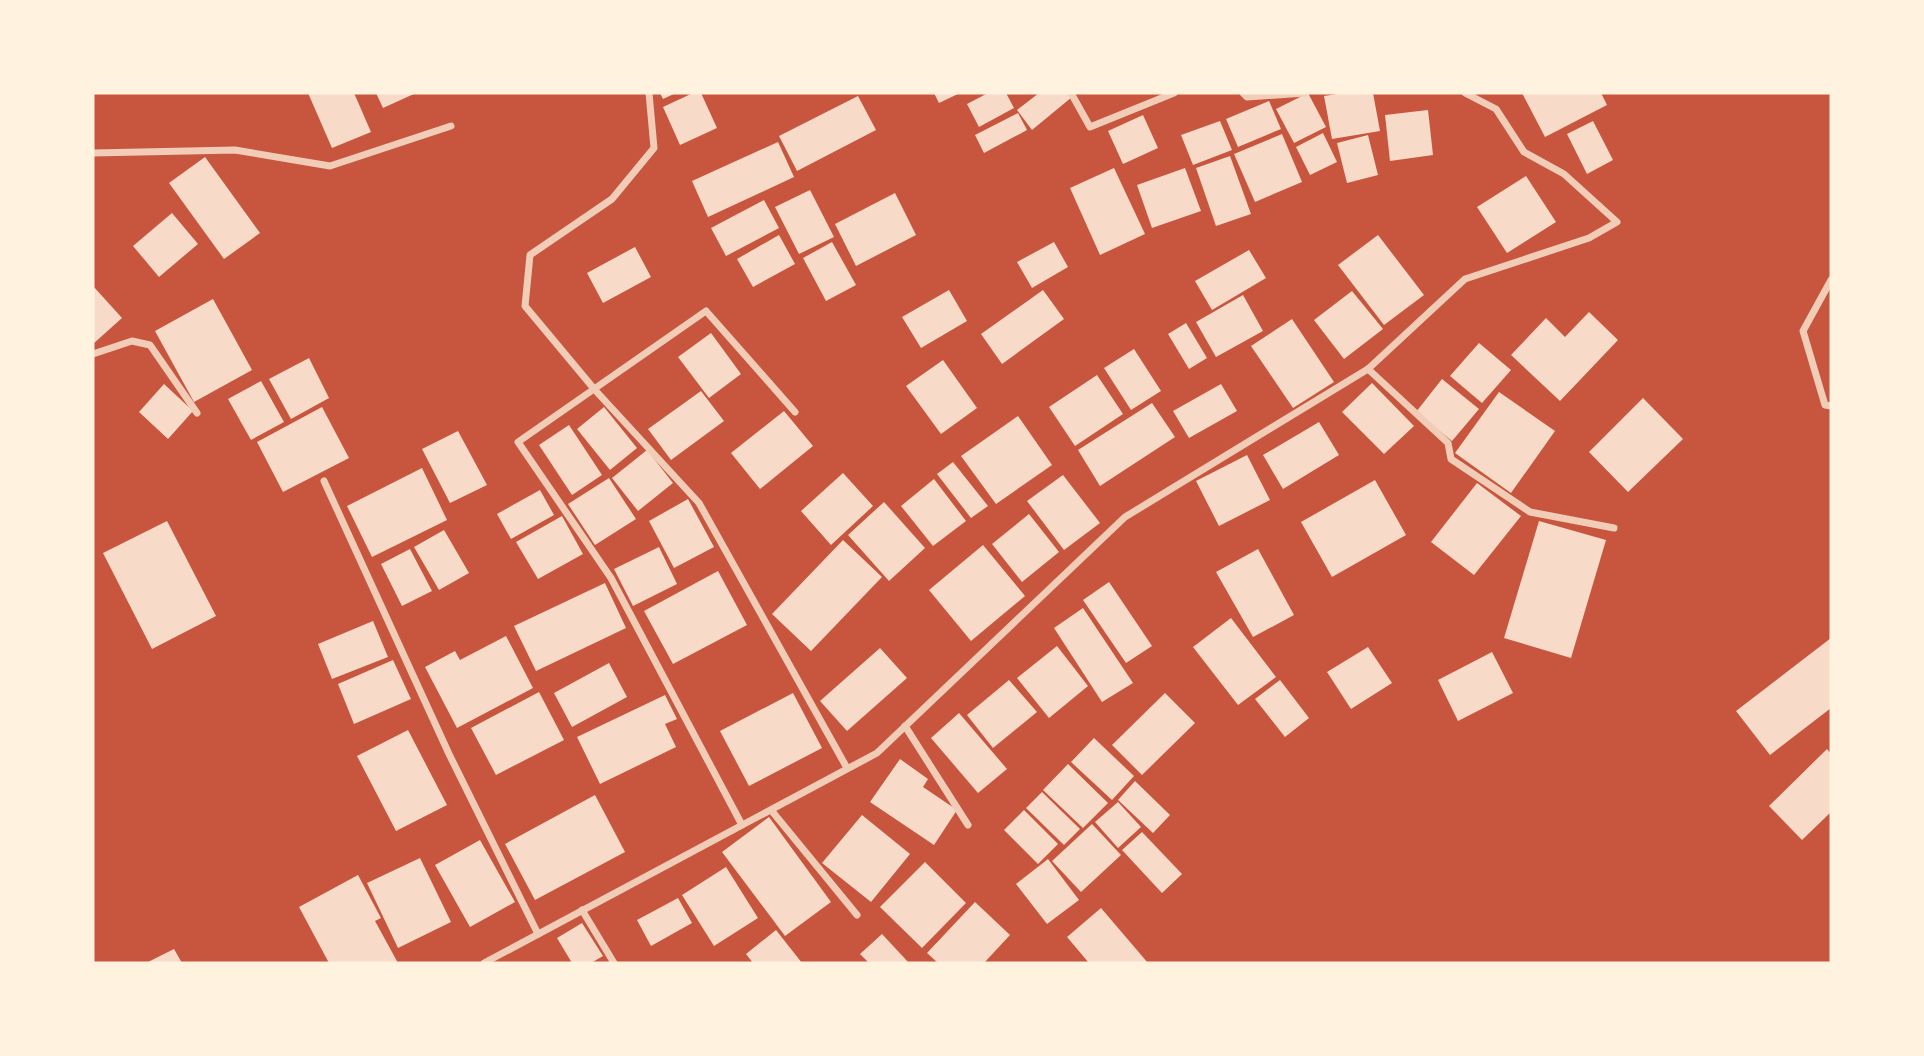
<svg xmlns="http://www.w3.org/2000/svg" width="1924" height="1056" font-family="'Asap Condensed',sans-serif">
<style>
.building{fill:#f7dbc8}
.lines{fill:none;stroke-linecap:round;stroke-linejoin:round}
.minor{stroke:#f1ccb7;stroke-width:7}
</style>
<rect width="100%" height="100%" fill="#c8553d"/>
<!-- building -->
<g class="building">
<polygon points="308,93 354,93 371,132 332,148"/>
<polygon points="376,93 416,93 383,108"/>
<polygon points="660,93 676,93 663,99"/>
<polygon points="693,93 701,93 717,128 680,145 663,107"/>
<polygon points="934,93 960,93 939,103"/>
<polygon points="988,93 1006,93 1014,108 979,127 967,104"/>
<polygon points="1039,93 1069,93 1072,97 1032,130 1017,110"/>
<polygon points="1308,93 1326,127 1294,143 1276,109"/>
<polygon points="1343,93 1373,93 1380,131 1332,139 1324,96"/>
<polygon points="1522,93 1601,93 1607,105 1545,137"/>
<polygon points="858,96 876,130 797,171 779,136"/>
<polygon points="1269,101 1281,129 1238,147 1226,119"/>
<polygon points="1428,110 1433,155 1390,161 1385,115"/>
<polygon points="1018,113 1027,130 984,153 975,135"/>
<polygon points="1143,115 1158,148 1123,164 1108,131"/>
<polygon points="1220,121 1232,150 1193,165 1181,135"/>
<polygon points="1593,121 1613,160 1587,174 1567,134"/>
<polygon points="1323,133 1337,162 1310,175 1296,147"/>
<polygon points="1282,134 1302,182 1255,202 1234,154"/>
<polygon points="1368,135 1378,175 1347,183 1337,143"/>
<polygon points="778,142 794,177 708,217 692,181"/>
<polygon points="1230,156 1251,214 1216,226 1196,168"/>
<polygon points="205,157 260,233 224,259 169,183"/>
<polygon points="1114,168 1145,234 1100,255 1070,188"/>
<polygon points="1185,168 1201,211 1152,228 1137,185"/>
<polygon points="1526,176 1556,222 1507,253 1477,207"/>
<polygon points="810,190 834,237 799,254 775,207"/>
<polygon points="895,193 916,235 856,266 835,224"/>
<polygon points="764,200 779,228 726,256 711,228"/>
<polygon points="172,213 198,244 159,277 133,246"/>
<polygon points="779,235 795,264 753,287 737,259"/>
<polygon points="1378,235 1424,295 1384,325 1338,265"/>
<polygon points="832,242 856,285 826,301 803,258"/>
<polygon points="1054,242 1068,267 1032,288 1017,262"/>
<polygon points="635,247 651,277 603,303 587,273"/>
<polygon points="1249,250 1266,278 1212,310 1195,281"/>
<polygon points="93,286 122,318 93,344"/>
<polygon points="949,290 967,321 921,348 902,317"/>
<polygon points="1043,290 1064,319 1002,364 981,334"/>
<polygon points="1352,291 1383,329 1344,359 1314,320"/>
<polygon points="1243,295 1263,331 1216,357 1196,322"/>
<polygon points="213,299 252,370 194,402 155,331"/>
<polygon points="1589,312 1618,340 1560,401 1511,355 1546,318 1565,337"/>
<polygon points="1292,319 1334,382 1293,408 1251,346"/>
<polygon points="1186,323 1207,358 1189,369 1168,334"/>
<polygon points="711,333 741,374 709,398 678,357"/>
<polygon points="1479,343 1511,370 1482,403 1450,376"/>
<polygon points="1134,349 1161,391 1131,410 1104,368"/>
<polygon points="309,358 329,398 291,419 269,379"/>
<polygon points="943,360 977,408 941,434 906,386"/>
<polygon points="1097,375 1123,414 1075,446 1049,407"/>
<polygon points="1442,379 1479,409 1452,441 1416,412"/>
<polygon points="261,381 284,422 251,440 228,399"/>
<polygon points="1372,383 1414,426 1384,454 1342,412"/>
<polygon points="164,384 193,411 168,439 139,412"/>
<polygon points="1221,384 1237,411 1189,438 1173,411"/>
<polygon points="701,391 724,421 671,460 648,429"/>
<polygon points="1499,392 1555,431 1511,493 1455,453"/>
<polygon points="1643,398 1683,439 1628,492 1589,452"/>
<polygon points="1152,403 1175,437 1100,486 1078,450"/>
<polygon points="322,407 349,458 283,492 257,442"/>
<polygon points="604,407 637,448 610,470 577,429"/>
<polygon points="784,411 813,446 760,489 731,453"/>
<polygon points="1018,416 1052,465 996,504 961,456"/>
<polygon points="1319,422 1339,455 1283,489 1263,455"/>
<polygon points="569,425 602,475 572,495 539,445"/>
<polygon points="458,431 487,485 450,503 422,449"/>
<polygon points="647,450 673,483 638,511 612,478"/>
<polygon points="1247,455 1270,500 1219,526 1196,481"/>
<polygon points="953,462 988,506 971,518 937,474"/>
<polygon points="422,468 447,520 372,557 347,506"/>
<polygon points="843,473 873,506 831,545 801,511"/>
<polygon points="1063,475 1100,523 1064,550 1027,501"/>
<polygon points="609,478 636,519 595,545 568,504"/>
<polygon points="934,479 966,521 933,546 901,506"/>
<polygon points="1375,480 1406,535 1332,577 1301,522"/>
<polygon points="1477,483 1521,516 1474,575 1431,542"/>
<polygon points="540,490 554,515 511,539 497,514"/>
<polygon points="688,499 714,547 674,568 649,521"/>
<polygon points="884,502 925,548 889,581 848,535"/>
<polygon points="1029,514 1059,552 1022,582 992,544"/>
<polygon points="562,516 583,554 538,579 516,542"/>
<polygon points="167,521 216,616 152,649 103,553"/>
<polygon points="1539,521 1606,540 1571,658 1504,638"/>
<polygon points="444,530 469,573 439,590 414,547"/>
<polygon points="843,540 882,577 811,651 772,614"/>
<polygon points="983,545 1025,596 971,641 929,590"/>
<polygon points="659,547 677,584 633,606 614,569"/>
<polygon points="410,549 432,591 402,606 381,564"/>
<polygon points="1258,549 1294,615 1253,637 1216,572"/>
<polygon points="718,571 747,625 673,664 644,611"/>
<polygon points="1109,582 1152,646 1126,663 1083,600"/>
<polygon points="605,583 626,628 536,671 514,626"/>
<polygon points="1083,608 1133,683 1102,702 1054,628"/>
<polygon points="1231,618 1276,677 1238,705 1193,647"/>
<polygon points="373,621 388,657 332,679 318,644"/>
<polygon points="506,636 533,688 457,728 425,667 455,651 460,660"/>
<polygon points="1831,638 1831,708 1770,755 1736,711"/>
<polygon points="1057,646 1088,686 1049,718 1017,678"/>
<polygon points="1368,647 1392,683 1351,709 1327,672"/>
<polygon points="880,648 907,678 847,731 820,701"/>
<polygon points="1492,652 1513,693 1458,721 1438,680"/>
<polygon points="393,660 411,699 354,724 338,684"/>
<polygon points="609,663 627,697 572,727 554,693"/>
<polygon points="1009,680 1037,712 993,748 967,715"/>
<polygon points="1280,680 1309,718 1285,737 1255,699"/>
<polygon points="539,692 564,740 496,775 471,728"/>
<polygon points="793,693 822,748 749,786 720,731"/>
<polygon points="1165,693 1195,723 1142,775 1112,745"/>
<polygon points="665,695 677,719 665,724 676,747 600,784 577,737"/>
<polygon points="959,713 1007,769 978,793 931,738"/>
<polygon points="408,730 447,805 396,831 357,756"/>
<polygon points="1094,738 1134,776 1112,800 1071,762"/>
<polygon points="1827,749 1831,754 1831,812 1802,840 1769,806"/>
<polygon points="900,759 928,779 923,787 957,810 934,845 870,802"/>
<polygon points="1068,764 1108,803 1083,828 1043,790"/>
<polygon points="1135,781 1170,815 1153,833 1118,800"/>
<polygon points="1042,792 1080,829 1064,845 1026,808"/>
<polygon points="595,795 625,852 535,900 505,844"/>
<polygon points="1118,802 1141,827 1118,848 1095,822"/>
<polygon points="1024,810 1058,844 1038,864 1004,830"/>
<polygon points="862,815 910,854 871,902 822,863"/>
<polygon points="769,817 831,902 785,936 722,852"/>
<polygon points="1092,824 1121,855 1081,892 1052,861"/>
<polygon points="1142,832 1182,874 1162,893 1122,850"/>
<polygon points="480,840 515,902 470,927 435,865"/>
<polygon points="420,858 451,922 398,948 367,883"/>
<polygon points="1048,859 1079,900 1047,924 1016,884"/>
<polygon points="925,862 966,903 922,948 880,907"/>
<polygon points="726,867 758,918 714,946 682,895"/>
<polygon points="358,875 381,918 375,921 398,963 329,963 299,907"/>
<polygon points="678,898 692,923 651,946 637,920"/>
<polygon points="975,902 1010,935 984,963 938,963 927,953"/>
<polygon points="1101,908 1148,963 1089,963 1067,937"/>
<polygon points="582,923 603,956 591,963 572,963 557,938"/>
<polygon points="776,930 802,963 753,963 746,954"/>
<polygon points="882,934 909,963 869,963 860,954"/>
<polygon points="174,949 182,963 146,963"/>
</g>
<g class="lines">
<!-- minor -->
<g class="minor">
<polyline points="649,93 654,148 612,199 530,255 525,306 595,390 699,503 847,768"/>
<polyline points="1071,93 1090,127 1174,93"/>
<polyline points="1243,93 1247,97 1305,93"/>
<polyline points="93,153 235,150 330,166 451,126"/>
<polyline points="1831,280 1803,331 1825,405 1831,406"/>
<polyline points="93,354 132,341 150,345 197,413"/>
<polyline points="1368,369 1448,443 1451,459 1530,512 1614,528"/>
<polyline points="324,481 449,754 538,934"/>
<polyline points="905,726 968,825"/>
<polyline points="771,810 857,915"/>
<polyline points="742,825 611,578 518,442 706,311 795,412"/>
<polyline points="582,910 614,963"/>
<polyline points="484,963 877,753 1125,517 1368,369 1465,279 1589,238 1617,222 1564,174 1524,152 1496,109 1465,93"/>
</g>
</g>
<!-- border -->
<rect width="1924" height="1056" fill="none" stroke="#fff3e0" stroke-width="189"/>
</svg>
